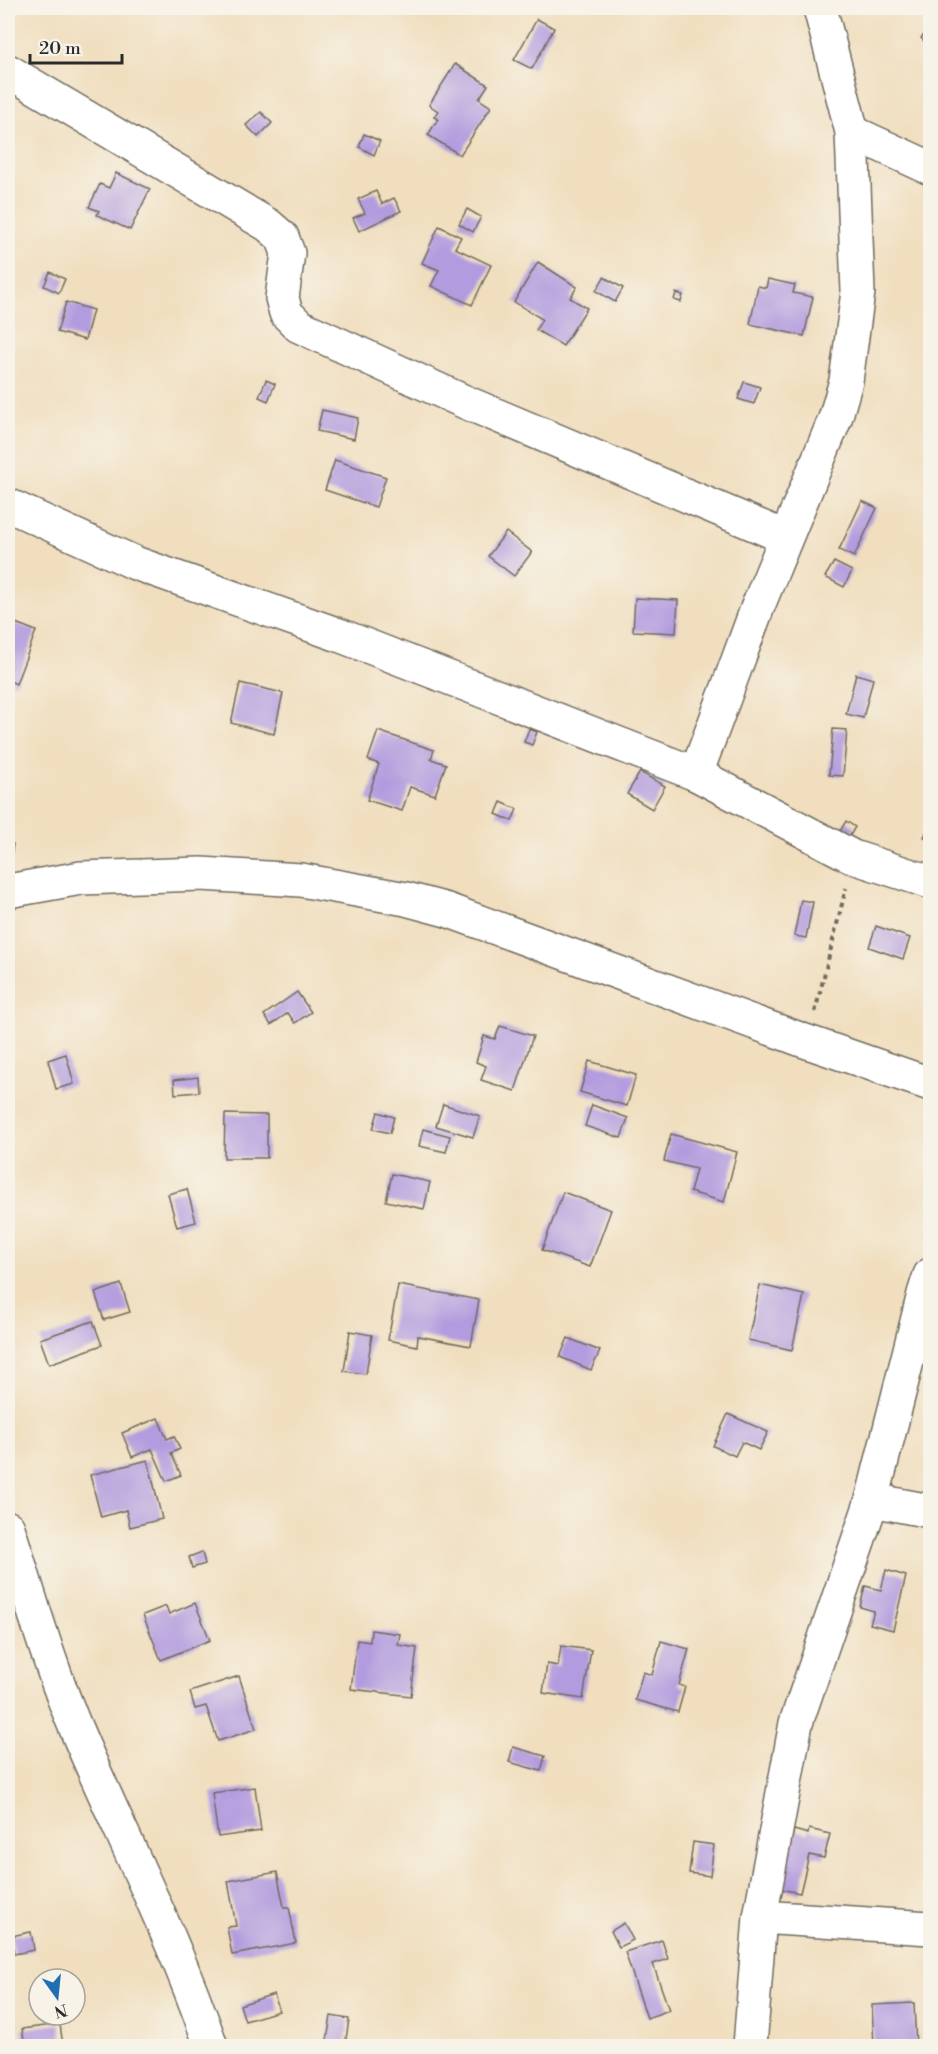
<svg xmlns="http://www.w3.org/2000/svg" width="938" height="2054" font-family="'Libre Bodoni',serif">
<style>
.building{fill:#b29bde}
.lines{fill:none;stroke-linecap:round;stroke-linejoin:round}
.minor-casing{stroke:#706a5e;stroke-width:36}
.path{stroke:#706a5e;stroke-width:4;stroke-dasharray:4.5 4.5;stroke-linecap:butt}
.minor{stroke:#fff;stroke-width:33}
</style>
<rect width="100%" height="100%" fill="#f7f3e8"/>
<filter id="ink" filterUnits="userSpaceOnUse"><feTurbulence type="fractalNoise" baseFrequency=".0167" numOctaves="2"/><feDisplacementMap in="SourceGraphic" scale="12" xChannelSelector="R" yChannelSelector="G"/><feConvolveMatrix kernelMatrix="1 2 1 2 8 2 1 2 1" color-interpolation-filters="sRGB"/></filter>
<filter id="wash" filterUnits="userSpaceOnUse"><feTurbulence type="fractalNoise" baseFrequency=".008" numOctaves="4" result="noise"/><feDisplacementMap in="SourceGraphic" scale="24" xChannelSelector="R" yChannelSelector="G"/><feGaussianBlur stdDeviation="1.35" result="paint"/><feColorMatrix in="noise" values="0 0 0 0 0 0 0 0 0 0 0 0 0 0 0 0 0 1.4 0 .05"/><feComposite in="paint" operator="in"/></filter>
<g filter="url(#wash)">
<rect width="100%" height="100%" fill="#f0debe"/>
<g id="blocks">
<!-- building -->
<g class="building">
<polygon points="537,19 554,28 532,69 514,60"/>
<polygon points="930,28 930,47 921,38"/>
<polygon points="455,64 488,85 479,99 491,107 460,155 428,135 438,119 434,117 438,111 429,105"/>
<polygon points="261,112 272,123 258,137 246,125"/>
<polygon points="364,134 380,141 374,155 359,147"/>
<polygon points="116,173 150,189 130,230 97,215 99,211 89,207 100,184 109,188"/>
<polygon points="376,191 382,204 394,198 401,211 359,231 353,218 365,213 358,199"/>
<polygon points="467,209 481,217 473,232 459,224"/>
<polygon points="439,226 461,237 455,248 491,265 472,305 431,286 439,270 422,263"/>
<polygon points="538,262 577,287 570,298 587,308 563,346 536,330 542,319 514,302"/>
<polygon points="50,272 65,279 59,293 44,286"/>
<polygon points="604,277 623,288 615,302 596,291"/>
<polygon points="768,279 795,285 793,293 813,297 804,336 750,324 758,286 766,288"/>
<polygon points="676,293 683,295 681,302 674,300"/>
<polygon points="66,302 93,310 85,340 57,332"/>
<polygon points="266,380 275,384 268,401 259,397"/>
<polygon points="744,382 760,387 754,404 738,399"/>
<polygon points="322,410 358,418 354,439 317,431"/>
<polygon points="335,460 386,477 376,507 325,490"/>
<polygon points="862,501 877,508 854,557 839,550"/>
<polygon points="506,532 532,552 514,576 488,556"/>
<polygon points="834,562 852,571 844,587 825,577"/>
<polygon points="635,598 678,600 676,633 633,631"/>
<polygon points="8,620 36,631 16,684 8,680"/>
<polygon points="856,674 873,679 863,718 846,714"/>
<polygon points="240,683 283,693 274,734 231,723"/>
<polygon points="529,729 537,732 532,745 524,742"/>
<polygon points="833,729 847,730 843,776 829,775"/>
<polygon points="378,731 434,750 431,759 446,764 435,795 410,787 402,811 367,800 379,764 368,760"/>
<polygon points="640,772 665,786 652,809 627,794"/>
<polygon points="501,802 517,809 512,821 496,814"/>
<polygon points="846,821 855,827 848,839 839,833"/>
<polygon points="930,824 930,840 924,837"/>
<polygon points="8,844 13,844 11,858 8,858"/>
<polygon points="801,900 813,902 806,938 794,936"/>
<polygon points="876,926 910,938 903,959 869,947"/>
<polygon points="297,992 311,1012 295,1023 288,1013 271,1025 264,1015"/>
<polygon points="500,1026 533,1036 515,1091 481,1080 486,1066 476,1062 484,1036 495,1039"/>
<polygon points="66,1054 74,1084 56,1089 48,1060"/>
<polygon points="589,1061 636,1075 627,1106 580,1092"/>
<polygon points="198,1077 199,1092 175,1094 174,1080"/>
<polygon points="443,1104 480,1116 473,1137 436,1126"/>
<polygon points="592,1105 628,1118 621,1138 585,1126"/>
<polygon points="378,1112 394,1117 390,1133 373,1129"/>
<polygon points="225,1114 267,1115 267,1158 224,1158"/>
<polygon points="423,1129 450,1136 446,1152 419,1146"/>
<polygon points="671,1134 737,1152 724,1202 690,1192 696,1169 664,1161"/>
<polygon points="392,1174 430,1182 424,1209 386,1201"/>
<polygon points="187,1189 196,1222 177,1227 168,1194"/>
<polygon points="563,1192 611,1210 590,1267 542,1250"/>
<polygon points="121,1284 130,1312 104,1320 95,1293"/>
<polygon points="398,1285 479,1300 471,1346 418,1336 417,1346 388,1340"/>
<polygon points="760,1285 804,1295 792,1350 748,1340"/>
<polygon points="93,1321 102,1345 49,1364 40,1339"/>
<polygon points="350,1331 372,1335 366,1374 344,1371"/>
<polygon points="568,1338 600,1351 591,1370 560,1357"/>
<polygon points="728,1414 768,1432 759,1450 742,1442 735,1456 713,1446"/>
<polygon points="158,1418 167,1439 174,1436 180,1449 171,1453 181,1475 166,1481 152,1449 132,1457 122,1433"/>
<polygon points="148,1460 162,1519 130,1527 126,1510 101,1517 90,1475"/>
<polygon points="202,1552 205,1564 192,1568 189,1557"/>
<polygon points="886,1570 906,1576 893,1630 870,1624 874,1611 860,1607 865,1586 881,1590"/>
<polygon points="195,1603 210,1640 161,1660 143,1615 166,1606 169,1614"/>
<polygon points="371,1630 400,1634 398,1645 417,1648 411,1696 351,1689 357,1640 370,1642"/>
<polygon points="661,1641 689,1649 679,1685 685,1687 678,1712 635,1700 643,1672 652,1675"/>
<polygon points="561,1646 591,1650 583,1699 543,1693 547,1664 558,1666"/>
<polygon points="239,1676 256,1729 218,1741 206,1706 195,1709 190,1692"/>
<polygon points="513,1747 545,1756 541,1771 509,1762"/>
<polygon points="255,1787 261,1831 218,1837 212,1793"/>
<polygon points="809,1829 830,1834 824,1858 809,1855 800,1893 775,1888 785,1844 790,1846 794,1830 808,1834"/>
<polygon points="693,1842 714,1845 710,1876 689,1873"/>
<polygon points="277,1872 284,1907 289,1907 296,1943 232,1955 227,1927 236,1926 228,1881"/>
<polygon points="624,1923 633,1940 619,1947 611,1931"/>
<polygon points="31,1932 34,1950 14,1954 11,1936"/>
<polygon points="662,1940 668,1959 653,1964 669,2010 647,2018 625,1952"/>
<polygon points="274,1994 279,2011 245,2021 240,2005"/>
<polygon points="914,2003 916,2046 874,2046 872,2005"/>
<rect x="8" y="2013" width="4" height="17"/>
<polygon points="331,2016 349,2019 345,2046 326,2046"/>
<polygon points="60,2024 63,2046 25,2046 22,2029"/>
</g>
</g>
</g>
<g filter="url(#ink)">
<use href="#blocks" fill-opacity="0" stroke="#706a5e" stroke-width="1.5"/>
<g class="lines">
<!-- minor casing -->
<g class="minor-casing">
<g id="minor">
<polyline points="8,71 268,225 282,237 288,253 282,298 286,313 299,326 465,402 785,537"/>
<polyline points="852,132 930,168"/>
<polyline points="8,505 135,563 339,635 696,774 853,857 930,882"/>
<polyline points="696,774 758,606 835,419 846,381 858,292 852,132 820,8"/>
<polyline points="8,891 81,878 201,874 301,880 406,899 447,910 802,1040 930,1084"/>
<polyline points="872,1500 930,1511"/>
<path d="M8,1528c22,69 42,141 71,208 44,103 96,204 132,310"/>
<polyline points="760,1917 930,1928"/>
<polyline points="750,2046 760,1917 796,1723 872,1500 924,1294 930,1275"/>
</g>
</g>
<!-- path -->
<polyline class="path" points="815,1012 846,888"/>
<!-- minor -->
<use href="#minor" class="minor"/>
</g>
</g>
<!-- margin -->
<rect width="938" height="2054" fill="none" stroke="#f7f3e8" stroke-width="30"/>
<!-- north arrow -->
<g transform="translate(57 1997) rotate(165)"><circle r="28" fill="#f7f3e8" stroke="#a5a39c" stroke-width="1.5"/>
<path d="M0-4.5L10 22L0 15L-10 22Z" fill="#1f6fb2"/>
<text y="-9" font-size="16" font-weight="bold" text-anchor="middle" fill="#2b2b2b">N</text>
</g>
<!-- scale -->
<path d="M30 54v9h92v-9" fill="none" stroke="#2b2b2b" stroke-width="3"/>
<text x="39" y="54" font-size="18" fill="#2b2b2b" stroke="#f7f3e8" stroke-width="4.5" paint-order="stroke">20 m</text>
</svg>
